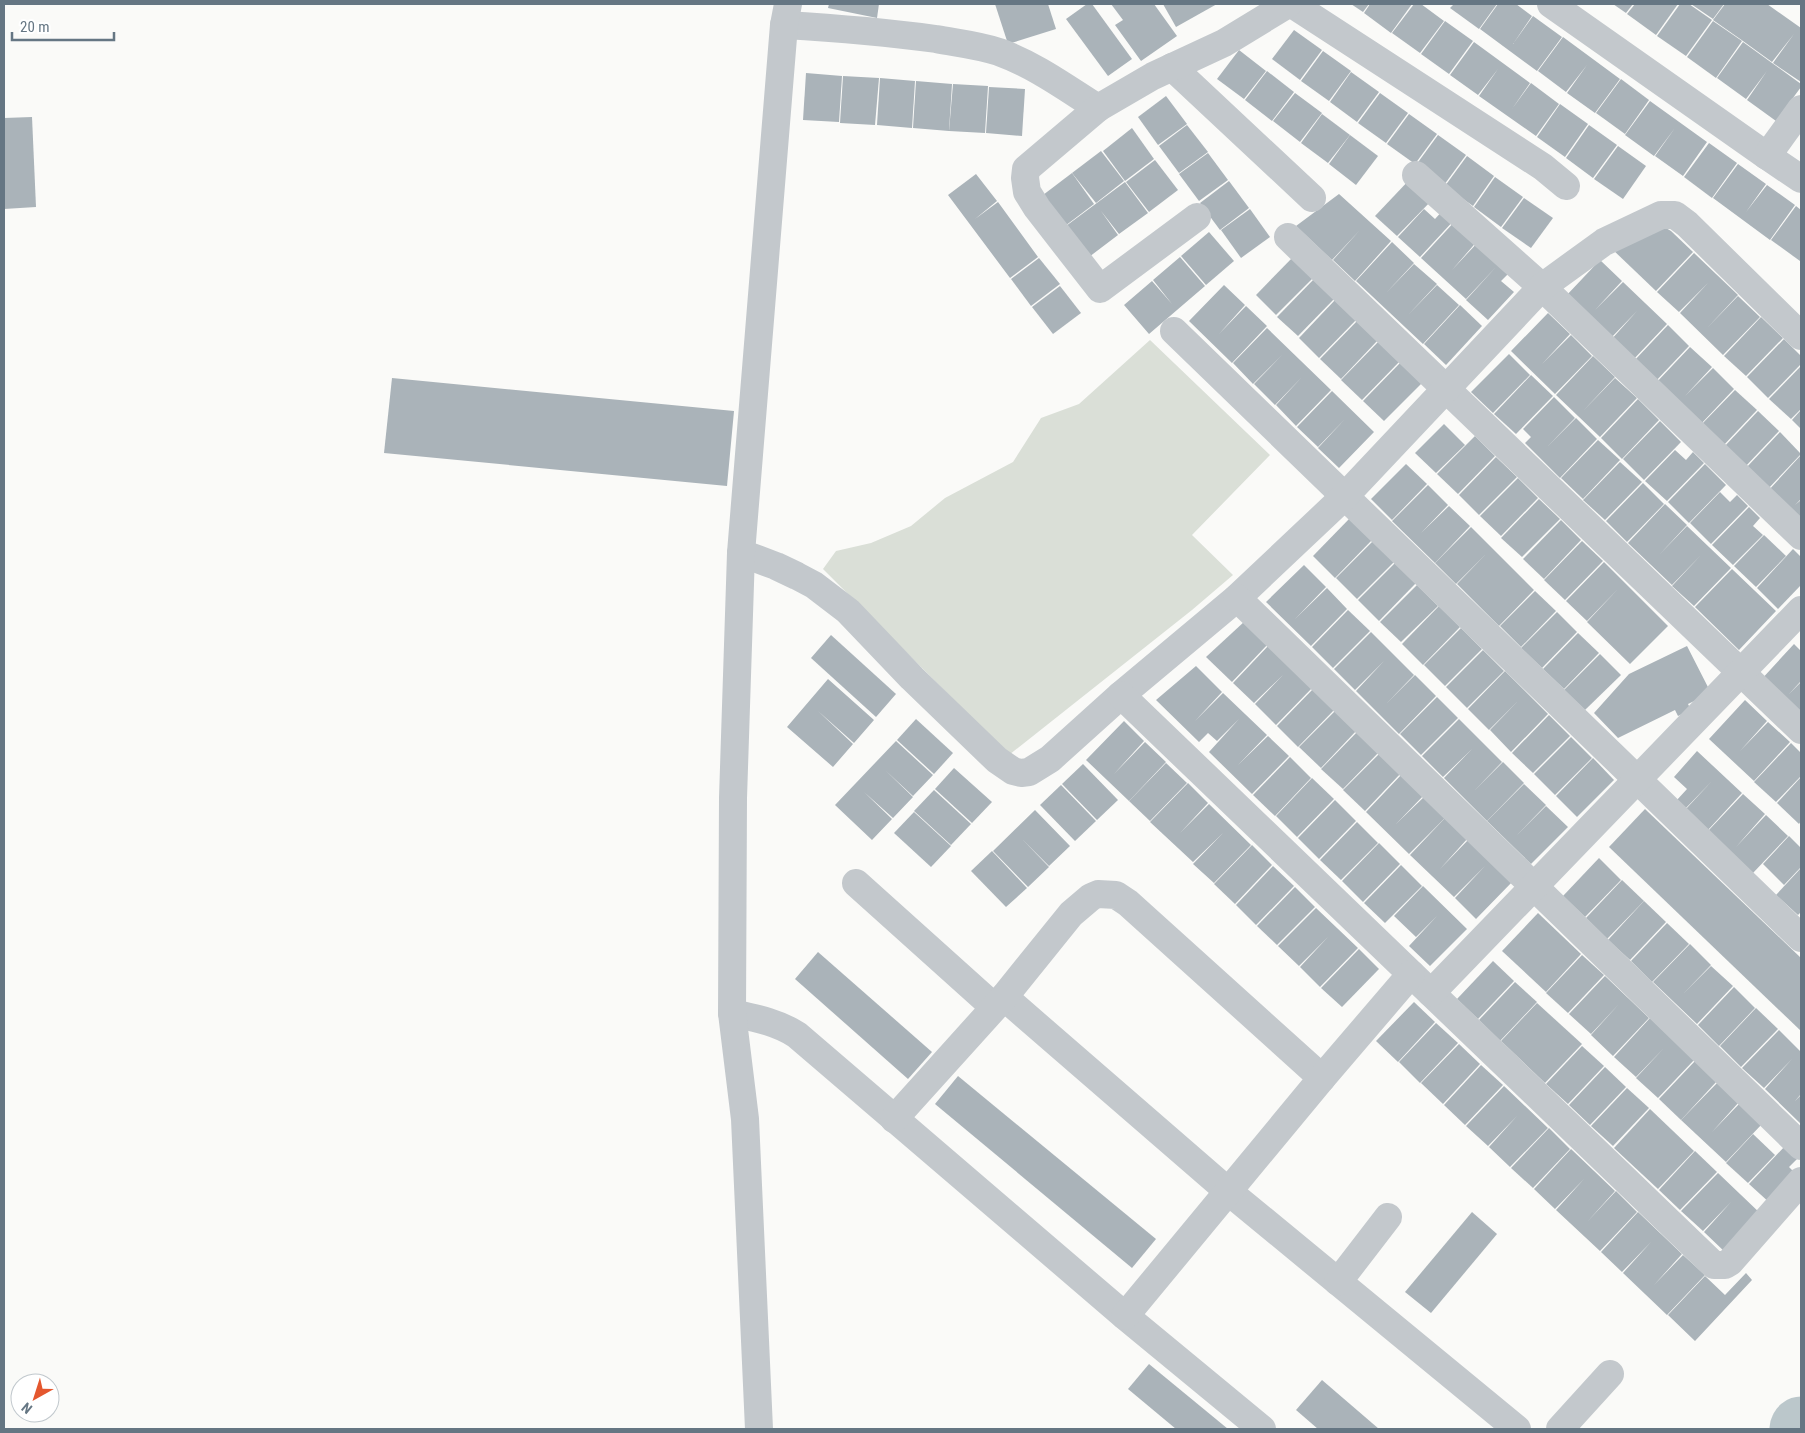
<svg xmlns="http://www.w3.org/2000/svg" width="1805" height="1433" font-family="'Roboto Condensed',sans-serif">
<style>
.green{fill:#dadfd7}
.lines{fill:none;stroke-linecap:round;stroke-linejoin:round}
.river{stroke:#bbc7cb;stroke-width:61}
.building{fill:#aab3b9}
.minor{stroke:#c3c8cc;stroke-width:28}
</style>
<rect width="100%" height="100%" fill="#fafaf8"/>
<!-- green -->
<polygon class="green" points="1150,340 1270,455 1192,535 1233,575 1192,610 1009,755 823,569 836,551 871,543 911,526 945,498 1013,462 1041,418 1079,404"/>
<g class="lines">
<!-- river -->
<polyline class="river" points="1800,1429 1801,1427"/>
</g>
<!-- building -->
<g class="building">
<polygon points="829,4 879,4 877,18 828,8"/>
<polygon points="995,4 1048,4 1056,29 1008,44"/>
<polygon points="1087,4 1092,4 1132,59 1108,76 1066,19"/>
<polygon points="1111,4 1154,4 1177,36 1141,61 1115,25 1123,20"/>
<polygon points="1163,4 1217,4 1176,27"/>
<polygon points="1351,4 1369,4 1363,12"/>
<polygon points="1370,4 1412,4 1391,33 1364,13"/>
<polygon points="1414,4 1421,4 1444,21 1420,53 1392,33"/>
<polygon points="1454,4 1497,4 1479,29 1450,8"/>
<polygon points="1498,4 1516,4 1532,16 1513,44 1533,16 1562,37 1537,71 1480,29"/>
<polygon points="1613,4 1633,4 1626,13"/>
<polygon points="1635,4 1678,4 1656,35 1627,14"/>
<polygon points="1680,4 1689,4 1712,20 1686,56 1657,36"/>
<polygon points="1691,4 1724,4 1713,19"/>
<polygon points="1725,4 1767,4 1801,28 1801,82 1773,63 1794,34 1772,62 1743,41 1764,13 1743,41 1713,20"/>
<polygon points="1445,21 1473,41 1449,74 1421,54"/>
<polygon points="1713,21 1742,41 1716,78 1687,57"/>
<polygon points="1294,30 1322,50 1300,80 1272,59"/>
<polygon points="1563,37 1620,79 1595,113 1567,93 1587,65 1566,92 1538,71"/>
<polygon points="1474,42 1530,83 1512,109 1531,83 1559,104 1536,136 1479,96 1498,69 1478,95 1450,75"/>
<polygon points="1743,42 1801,84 1801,87 1776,121 1747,100 1767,71 1746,99 1717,78"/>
<polygon points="1239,50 1266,71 1244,99 1217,79"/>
<polygon points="1323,51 1351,71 1329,101 1301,81"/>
<polygon points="1267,71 1294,92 1272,121 1245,100"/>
<polygon points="1351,72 1379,92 1357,122 1330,102"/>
<polygon points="806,73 842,76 839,122 803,120"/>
<polygon points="843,76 879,78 875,125 840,123"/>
<polygon points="880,78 915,81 912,128 877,125"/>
<polygon points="1621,79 1649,100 1625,134 1596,113"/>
<polygon points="916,81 952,84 949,131 913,128"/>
<polygon points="953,84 988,86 985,133 949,131"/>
<polygon points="989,87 1025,89 1022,136 986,133"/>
<polygon points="1295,93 1322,113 1300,142 1273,121"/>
<polygon points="1380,93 1408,113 1386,143 1358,123"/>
<polygon points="1166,96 1187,124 1158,145 1138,117"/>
<polygon points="1650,101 1707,142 1683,176 1655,156 1675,128 1654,156 1625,135"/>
<polygon points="1560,104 1588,124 1565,157 1537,137"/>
<polygon points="1322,114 1350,135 1328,163 1301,143"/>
<polygon points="1409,114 1437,134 1415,164 1387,144"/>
<polygon points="32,117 36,207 4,209 4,118"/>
<polygon points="1187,125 1208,152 1179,173 1159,146"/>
<polygon points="1589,125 1617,145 1593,178 1566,158"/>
<polygon points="1132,128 1154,159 1125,181 1103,151"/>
<polygon points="1350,135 1378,156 1356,185 1329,164"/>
<polygon points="1438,135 1466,155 1444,185 1416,165"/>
<polygon points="1709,143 1737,163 1712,198 1684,177"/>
<polygon points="1618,146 1646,166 1623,199 1594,179"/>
<polygon points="1101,151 1124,181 1096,203 1072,173"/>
<polygon points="1208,153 1228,180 1199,201 1179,174"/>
<polygon points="1467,156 1494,176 1473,206 1445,186"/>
<polygon points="1155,160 1178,190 1149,212 1126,182"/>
<polygon points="1738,164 1766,184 1746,212 1767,185 1795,205 1770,240 1713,198"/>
<polygon points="1072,173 1094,204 1065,226 1043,195"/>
<polygon points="976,174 997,201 975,219 998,202 1038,257 1010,278 948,195"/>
<polygon points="1412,177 1434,198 1397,236 1375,216"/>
<polygon points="1495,177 1523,197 1501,227 1474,207"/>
<polygon points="1229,181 1249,208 1220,230 1200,203"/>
<polygon points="1125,182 1148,213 1119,234 1101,211 1118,235 1089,257 1066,226"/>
<polygon points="1339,194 1391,241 1355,281 1333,260 1360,230 1332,260 1296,226"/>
<polygon points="1524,198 1553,218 1531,248 1502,228"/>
<polygon points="1796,206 1801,210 1801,259 1800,261 1771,240"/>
<polygon points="1445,208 1456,218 1420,257 1398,237 1424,209 1435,219"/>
<polygon points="1250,209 1270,237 1241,258 1221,230"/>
<polygon points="1457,219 1479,239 1452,270 1480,240 1512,270 1501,281 1514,292 1488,320 1466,300 1496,267 1466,299 1421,258"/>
<polygon points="1659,224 1671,231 1693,252 1656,291 1611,248"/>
<polygon points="1209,232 1234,261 1206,285 1181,256"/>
<polygon points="1392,242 1414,263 1386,293 1414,264 1437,284 1408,315 1437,285 1459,305 1423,344 1356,281"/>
<polygon points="1694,253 1738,295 1707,328 1738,296 1760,317 1723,355 1680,313 1708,283 1679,312 1657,292"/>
<polygon points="1180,257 1205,286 1149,334 1124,305 1152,281 1172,304 1153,280"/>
<polygon points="1293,257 1314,277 1276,315 1256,295"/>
<polygon points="1039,258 1060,284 1031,306 1011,279"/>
<polygon points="1600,260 1622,281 1595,310 1623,282 1667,324 1632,361 1610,341 1637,311 1609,340 1565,297"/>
<polygon points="1315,278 1335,298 1298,336 1277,317"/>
<polygon points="1224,285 1245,305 1219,334 1246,306 1267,326 1232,363 1189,321"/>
<polygon points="1060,286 1081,313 1053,334 1032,307"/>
<polygon points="1336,299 1357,319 1319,358 1299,338"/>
<polygon points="1460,305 1482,326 1446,365 1424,344"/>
<polygon points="1548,313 1570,334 1542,364 1571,335 1592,356 1555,394 1511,351"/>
<polygon points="1761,317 1783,338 1746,376 1724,356"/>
<polygon points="1358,320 1378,340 1341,379 1320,359"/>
<polygon points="1668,325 1689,346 1654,383 1633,362"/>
<polygon points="1267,328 1331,390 1296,426 1276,405 1302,377 1275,405 1254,384 1283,354 1253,384 1233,363"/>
<polygon points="1784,339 1801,356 1801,364 1768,398 1747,377"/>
<polygon points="1379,341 1400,361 1362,400 1341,380"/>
<polygon points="1690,347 1712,367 1685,396 1713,368 1734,389 1699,426 1655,384"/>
<polygon points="1509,354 1530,375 1493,413 1471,392"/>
<polygon points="1593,356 1615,377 1583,411 1615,378 1637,398 1600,437 1556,395"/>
<polygon points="1400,363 1422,383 1384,421 1363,401"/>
<polygon points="1801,366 1801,409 1791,419 1769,399"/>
<polygon points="1531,375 1553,396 1516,434 1494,414"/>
<polygon points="392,378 734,411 727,486 384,453"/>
<polygon points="1735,390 1757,410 1722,447 1700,426"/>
<polygon points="1332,391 1374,432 1339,468 1318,448 1345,419 1318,447 1297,427"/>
<polygon points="1554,397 1575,418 1547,447 1576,418 1597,439 1560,478 1525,443 1531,437 1523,429"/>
<polygon points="1638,399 1659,420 1622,459 1601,438"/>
<polygon points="1801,410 1801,429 1792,420"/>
<polygon points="1758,411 1779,431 1744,468 1723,448"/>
<polygon points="1660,421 1681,442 1644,480 1623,459"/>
<polygon points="1444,424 1465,445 1436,473 1415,453"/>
<polygon points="1780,432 1801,454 1767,490 1745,469"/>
<polygon points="1475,436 1495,456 1458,494 1437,474"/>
<polygon points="1598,440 1620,460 1583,499 1561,478"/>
<polygon points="1675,450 1686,460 1693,452 1704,463 1667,501 1645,481"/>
<polygon points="1801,455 1801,499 1795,505 1801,500 1801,523 1768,491"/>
<polygon points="1496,457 1517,477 1479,515 1459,495"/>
<polygon points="1620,462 1642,482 1605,520 1583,500"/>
<polygon points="1406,464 1427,484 1392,520 1371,499"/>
<polygon points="1705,464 1726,485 1689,523 1668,502"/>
<polygon points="1518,478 1538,498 1501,536 1480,516"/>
<polygon points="1643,483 1664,504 1627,542 1606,521"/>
<polygon points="1428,485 1448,505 1421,533 1449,506 1470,526 1435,563 1392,521"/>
<polygon points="1720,492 1730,502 1737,495 1748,506 1711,544 1690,523"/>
<polygon points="1539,499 1560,519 1522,557 1501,538"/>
<polygon points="1665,504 1687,525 1659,555 1687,526 1731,568 1694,606 1672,586 1701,555 1672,585 1628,543"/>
<polygon points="1749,507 1760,518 1753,526 1763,535 1733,565 1712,545"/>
<polygon points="1350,518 1372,540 1335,578 1313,556"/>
<polygon points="1561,520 1581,540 1544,579 1523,559"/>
<polygon points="1471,527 1534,590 1499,626 1478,605 1507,575 1478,605 1457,584 1486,554 1456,584 1435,563"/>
<polygon points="1764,535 1786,556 1756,587 1734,566"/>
<polygon points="1373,541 1394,562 1357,599 1336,578"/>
<polygon points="1582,541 1603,561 1565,600 1544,580"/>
<polygon points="1793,549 1801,557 1801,585 1778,609 1757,588"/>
<polygon points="1604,562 1668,626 1630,664 1587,622 1618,589 1587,621 1566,601"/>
<polygon points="1395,563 1416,583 1379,621 1358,600"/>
<polygon points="1304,565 1326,587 1295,619 1327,588 1347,609 1311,646 1266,602"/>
<polygon points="1732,569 1754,590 1725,619 1754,590 1776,611 1739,650 1695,607"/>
<polygon points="1417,585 1438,606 1401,642 1380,622"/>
<polygon points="1535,591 1556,611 1521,647 1500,626"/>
<polygon points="1439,606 1460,627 1423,665 1402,644"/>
<polygon points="1348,610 1370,631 1333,668 1312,647"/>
<polygon points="1557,612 1577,632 1542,668 1521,648"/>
<polygon points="1245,621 1268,644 1232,682 1206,657"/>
<polygon points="1461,628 1482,649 1445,686 1424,665"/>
<polygon points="1371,632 1414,675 1386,704 1415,675 1436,696 1399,734 1356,691 1384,661 1355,690 1334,669"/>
<polygon points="1578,633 1599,653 1564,689 1543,669"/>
<polygon points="831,635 896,694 876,717 811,658"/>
<polygon points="1794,644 1801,651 1801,681 1789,694 1801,682 1801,721 1759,682"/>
<polygon points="1269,645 1313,687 1276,725 1255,704 1283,675 1254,703 1233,683"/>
<polygon points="1687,646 1711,693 1688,704 1691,710 1678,716 1675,710 1618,738 1594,713 1629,674"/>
<polygon points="1483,650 1504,671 1467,708 1446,687"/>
<polygon points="1600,654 1621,675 1585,710 1564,690"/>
<polygon points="1196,666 1222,692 1195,721 1223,693 1267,735 1238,765 1268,736 1289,756 1252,794 1209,752 1239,719 1217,741 1208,733 1199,742 1156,700"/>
<polygon points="1505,671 1548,714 1511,752 1490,730 1518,701 1489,730 1468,709"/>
<polygon points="828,679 874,720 854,743 818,711 853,744 833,767 787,727"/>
<polygon points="1314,688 1335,709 1298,747 1277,726"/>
<polygon points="1437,697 1458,718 1421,755 1400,734"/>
<polygon points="1745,700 1767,721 1740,751 1768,722 1790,742 1754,781 1709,739"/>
<polygon points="1336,710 1357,730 1321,768 1299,747"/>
<polygon points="1549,715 1570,736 1533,773 1512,753"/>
<polygon points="916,719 953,753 934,774 897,740"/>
<polygon points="1459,719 1502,762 1474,791 1503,762 1524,783 1487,821 1444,778 1472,749 1443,777 1422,756"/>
<polygon points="1124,721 1144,741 1114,774 1145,742 1166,762 1129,801 1086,760"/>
<polygon points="1358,731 1379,752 1343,789 1321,769"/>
<polygon points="1571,737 1592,758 1555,795 1534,774"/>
<polygon points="896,741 933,775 913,796 885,770 913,797 893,818 864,792 892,819 872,840 835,805"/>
<polygon points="1791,743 1801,753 1801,776 1776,802 1754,782"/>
<polygon points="1697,751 1742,793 1708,830 1685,810 1712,781 1685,809 1676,801 1687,789 1674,777"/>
<polygon points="1380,753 1401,773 1365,811 1343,790"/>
<polygon points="1290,757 1311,778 1275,816 1253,795"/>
<polygon points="1593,758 1614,780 1577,817 1556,796"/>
<polygon points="1166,763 1187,783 1150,821 1129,801"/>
<polygon points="1083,764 1118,800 1097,820 1062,784"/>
<polygon points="954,768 992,802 972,823 935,789"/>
<polygon points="1402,774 1424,795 1396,824 1425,796 1446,817 1409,854 1366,812"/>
<polygon points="1801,777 1801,821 1799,824 1777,803"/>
<polygon points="1312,778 1334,799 1297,837 1276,816"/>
<polygon points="1188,783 1208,803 1180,833 1209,804 1251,845 1214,883 1193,864 1223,833 1193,862 1150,822"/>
<polygon points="1524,784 1546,805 1517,835 1546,806 1568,827 1531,864 1487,821"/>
<polygon points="1061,785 1096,821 1075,841 1040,805"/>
<polygon points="934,790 971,824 951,845 914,811"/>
<polygon points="1743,794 1765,814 1736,847 1766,815 1788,836 1753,873 1708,831"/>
<polygon points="1335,800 1356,821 1319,859 1298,838"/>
<polygon points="1645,809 1801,958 1801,1031 1609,847"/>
<polygon points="1035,810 1070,846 1049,866 1022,839 1049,867 1028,887 993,851"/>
<polygon points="914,812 951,846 931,867 894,833"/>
<polygon points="1446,817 1468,838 1440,869 1469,839 1513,881 1476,919 1455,898 1485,866 1454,897 1410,855"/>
<polygon points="1357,822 1378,843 1341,880 1320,860"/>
<polygon points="1789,836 1801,848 1801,867 1784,885 1763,864"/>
<polygon points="1379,843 1400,864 1363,902 1342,881"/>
<polygon points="1252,845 1272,865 1235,904 1214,884"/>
<polygon points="992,851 1027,888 1006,907 971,871"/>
<polygon points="1599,858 1621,880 1585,917 1563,896"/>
<polygon points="1401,865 1422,886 1385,923 1364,903"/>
<polygon points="1273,866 1294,886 1256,925 1236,905"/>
<polygon points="1801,868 1801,912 1798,915 1776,895"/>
<polygon points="1622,880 1644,901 1607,939 1586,918"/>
<polygon points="1423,886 1467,929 1430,966 1409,946 1437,916 1416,937 1394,916"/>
<polygon points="1295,887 1315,907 1277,945 1257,926"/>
<polygon points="1644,901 1666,922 1630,960 1608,940"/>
<polygon points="1316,908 1358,948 1320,987 1300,967 1328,937 1299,966 1278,946"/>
<polygon points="1538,913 1581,954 1546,992 1502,951"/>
<polygon points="1667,923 1689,944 1652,982 1631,961"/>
<polygon points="1690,944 1711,965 1683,994 1711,966 1733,986 1697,1024 1653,982"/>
<polygon points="1359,949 1379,969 1342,1007 1321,988"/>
<polygon points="818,952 932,1052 908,1079 795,979"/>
<polygon points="1582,955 1604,975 1568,1013 1546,993"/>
<polygon points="1493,961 1514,981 1478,1019 1457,999"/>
<polygon points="1605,976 1649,1018 1613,1056 1591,1035 1619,1004 1591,1034 1569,1014"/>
<polygon points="1515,982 1537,1002 1500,1041 1479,1020"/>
<polygon points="1734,987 1755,1008 1719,1046 1698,1025"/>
<polygon points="1414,1002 1435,1022 1398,1062 1376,1041"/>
<polygon points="1537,1003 1582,1044 1545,1083 1501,1041"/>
<polygon points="1756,1008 1778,1029 1741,1067 1720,1046"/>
<polygon points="1650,1018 1694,1060 1658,1098 1636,1078 1664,1048 1636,1077 1614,1057"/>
<polygon points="1436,1023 1458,1043 1420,1083 1399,1062"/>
<polygon points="1779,1030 1801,1052 1801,1094 1795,1101 1801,1095 1801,1124 1765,1089 1792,1059 1764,1088 1742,1068"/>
<polygon points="1459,1044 1480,1064 1443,1104 1421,1083"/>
<polygon points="1582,1046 1604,1066 1568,1104 1546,1084"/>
<polygon points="1695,1061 1717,1081 1681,1120 1659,1099"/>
<polygon points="1481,1065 1503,1085 1465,1125 1444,1105"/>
<polygon points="1605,1067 1626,1087 1590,1125 1569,1105"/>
<polygon points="958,1076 1156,1239 1132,1268 935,1104"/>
<polygon points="1718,1082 1739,1102 1712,1132 1740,1103 1762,1124 1726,1162 1681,1120"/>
<polygon points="1504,1086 1548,1128 1510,1167 1489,1147 1517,1116 1488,1146 1466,1126"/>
<polygon points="1627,1088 1649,1108 1613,1146 1591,1126"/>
<polygon points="1650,1109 1694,1151 1658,1189 1614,1148"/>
<polygon points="1549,1128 1570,1149 1533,1188 1511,1168"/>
<polygon points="1753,1134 1775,1155 1748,1183 1726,1163"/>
<polygon points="1785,1146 1798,1158 1789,1167 1798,1176 1771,1204 1749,1184"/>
<polygon points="1571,1149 1615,1191 1587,1222 1616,1191 1637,1212 1600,1251 1556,1210 1584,1179 1555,1209 1534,1189"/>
<polygon points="1695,1151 1717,1172 1680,1210 1659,1190"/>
<polygon points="1718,1173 1762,1215 1726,1253 1704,1232 1731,1202 1703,1231 1681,1211"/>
<polygon points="1472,1212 1497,1234 1431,1313 1405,1292"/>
<polygon points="1638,1212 1682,1254 1654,1285 1683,1255 1705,1275 1667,1315 1623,1273 1651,1242 1622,1272 1601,1252"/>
<polygon points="1746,1273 1752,1280 1695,1341 1668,1315 1705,1276 1725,1295"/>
<polygon points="1149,1364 1228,1429 1176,1429 1128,1389"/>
<polygon points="1322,1380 1379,1429 1318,1429 1296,1410"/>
</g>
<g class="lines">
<!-- minor -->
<g class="minor">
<polyline points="1292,4 1543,167 1566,186"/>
<polyline points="1551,4 1767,156"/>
<path d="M784,25c51,3 101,7 152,14 21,4 42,6 63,13 36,13 67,36 99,56"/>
<polyline points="1172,67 1312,198"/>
<polyline points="1801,109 1767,156 1801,179"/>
<polyline points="1416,175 1542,287 1801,536"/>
<polyline points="1197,217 1100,289 1037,208 1027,192 1025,178 1026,169 1098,108 1153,76 1224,43 1288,4"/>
<polyline points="1288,237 1801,730"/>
<polyline points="1174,331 1801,938"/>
<polyline points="741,553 776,566 797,576 814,585 848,611 912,678 997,760 1013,771 1021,773 1029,772 1050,759 1121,695 1237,598 1345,496 1542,287 1604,242 1661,215 1675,215 1687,224 1801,336"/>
<polyline points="1237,598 1801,1146"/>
<polyline points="1121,695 1714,1265 1725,1265 1730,1262 1801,1181"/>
<polyline points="856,883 994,1007"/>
<polyline points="1431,993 1801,610"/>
<polyline points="1004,997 1229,1192 1517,1429"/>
<path d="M732,1013c23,5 45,9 65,22l328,281 137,113"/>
<polyline points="894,1119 1004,997 1071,914 1091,897 1098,894 1116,895 1128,903 1322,1078"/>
<polyline points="1338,1282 1388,1217"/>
<polyline points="1125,1316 1322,1078 1411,974"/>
<polyline points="759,1429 745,1119 732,1013 733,798 741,553 784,25 788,4"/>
<polyline points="1560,1429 1610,1374"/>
</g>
</g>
<!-- border -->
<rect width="1805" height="1433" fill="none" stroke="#657683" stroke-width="10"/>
<!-- north arrow -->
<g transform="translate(35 1398) rotate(219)"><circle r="24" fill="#ffffff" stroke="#c1c8cd"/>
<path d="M0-4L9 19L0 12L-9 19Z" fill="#e4572e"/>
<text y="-8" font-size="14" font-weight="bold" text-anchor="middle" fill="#657683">N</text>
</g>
<!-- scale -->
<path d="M12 32v8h102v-8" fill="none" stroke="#657683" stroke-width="2.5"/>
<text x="20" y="32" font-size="15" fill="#657683" stroke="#ffffff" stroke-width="4" paint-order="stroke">20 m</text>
</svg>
